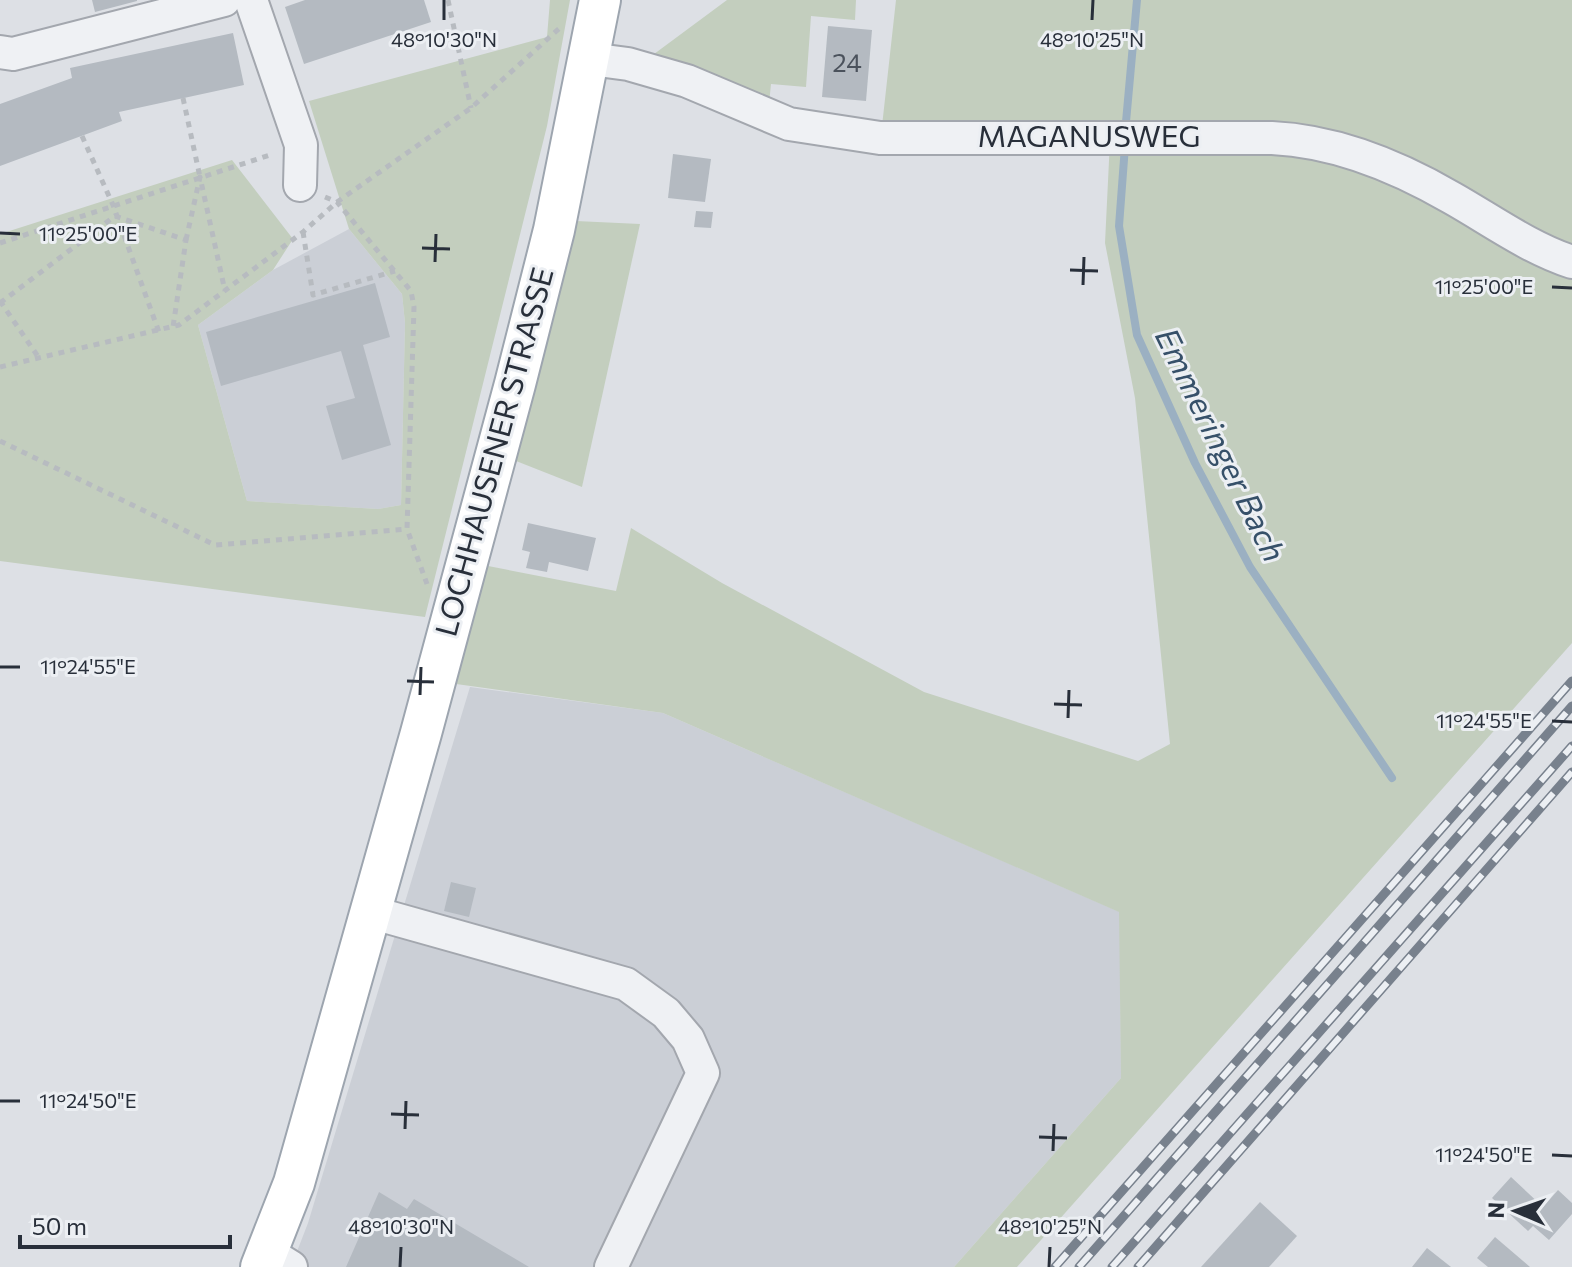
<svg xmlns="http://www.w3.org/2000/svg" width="1572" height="1267" font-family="Commissioner,sans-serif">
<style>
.built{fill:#cbcfd6}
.green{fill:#c3cebe}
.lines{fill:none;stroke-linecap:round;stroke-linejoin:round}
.stream{stroke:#9bb0c2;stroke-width:8}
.building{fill:#b4bac1}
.minor-casing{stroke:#a3a7ae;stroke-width:36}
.major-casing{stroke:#9da5af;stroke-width:44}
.path{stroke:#b7bbc0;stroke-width:5;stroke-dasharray:6 6;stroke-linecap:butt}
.minor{stroke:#eff1f4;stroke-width:32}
.major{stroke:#fff;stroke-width:40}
.rail-casing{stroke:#78818d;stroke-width:9}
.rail{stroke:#eceff3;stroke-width:6;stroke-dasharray:18;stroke-linecap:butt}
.ticks{fill:none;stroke:#282f3a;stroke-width:3}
.labels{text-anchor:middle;stroke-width:6;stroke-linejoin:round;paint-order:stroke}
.number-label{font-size:26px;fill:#4b525c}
.street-label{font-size:30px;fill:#282f3a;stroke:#eceff3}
.water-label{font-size:32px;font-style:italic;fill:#365069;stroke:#eceff3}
.ticks-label{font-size:20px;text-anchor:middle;fill:#282f3a;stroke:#eceff3;stroke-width:6;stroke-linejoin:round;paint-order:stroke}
</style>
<rect width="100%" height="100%" fill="#dde0e5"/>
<!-- built -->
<g class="built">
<polygon points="349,229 402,294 405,323 401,505 378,509 247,501 198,325 273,270"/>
<polygon points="470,687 663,713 1120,912 1121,1078 954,1267 291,1267 308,1223"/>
</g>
<!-- green -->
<g class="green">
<polygon points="550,0 570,0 547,126 425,617 0,561 0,234 232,160 293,239 273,270 198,325 247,501 378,509 401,505 405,323 402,294 349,229 309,101 547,37"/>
<polygon points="727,0 856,0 855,20 811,16 806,87 771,84 769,104 646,60"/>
<polygon points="896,0 1572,0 1572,256 1382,155 881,135"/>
<polygon points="1110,140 1351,157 1572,270 1572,643 1017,1267 954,1267 1121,1078 1119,912 663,713 449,683 483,565 616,591 631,528 722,583 924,692 1138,761 1170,744 1135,398 1105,243"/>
<polygon points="576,221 640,224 582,487 511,459"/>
</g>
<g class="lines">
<!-- stream -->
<g class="stream">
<polyline points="1125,133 1137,0"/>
<polyline points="1125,146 1119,226 1137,335 1195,463 1250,567 1392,778"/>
</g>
</g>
<!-- building -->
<g class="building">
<polygon points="92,0 137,0 137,1 95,12"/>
<polygon points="305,0 424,0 431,22 304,64 285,7"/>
<polygon points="828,26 872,30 866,101 822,97"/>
<polygon points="233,33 244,85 119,112 122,121 0,166 0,104 72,78 70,68"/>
<polygon points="673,154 711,159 705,202 668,198"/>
<polygon points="696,211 713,212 711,228 694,227"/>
<polygon points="375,283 390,337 363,345 391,445 342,460 326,406 355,398 341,351 221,386 206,332"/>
<polygon points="528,523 596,538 588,571 549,562 547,572 526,568 530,552 522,550"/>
<polygon points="451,882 476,888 469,917 444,911"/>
<polygon points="1511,1177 1543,1207 1558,1190 1572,1203 1572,1214 1549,1240 1533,1226 1528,1231 1492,1198"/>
<polygon points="379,1192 407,1209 414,1199 529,1267 346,1267"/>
<polygon points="1260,1202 1297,1236 1269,1267 1201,1267"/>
<polygon points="1495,1237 1530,1267 1488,1267 1477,1258"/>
<polygon points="1427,1248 1451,1267 1412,1267"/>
</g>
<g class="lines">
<!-- minor casing -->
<g class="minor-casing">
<g id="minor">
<polyline points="251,0 301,145 300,185"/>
<polyline points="0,52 13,54 224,0"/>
<path d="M590,59l38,5 59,17 102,43 91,14h392c64,3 125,28 180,60 39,22 77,50 120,64"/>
<polyline points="370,912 626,984 666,1013 688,1039 703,1073 611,1267"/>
<polyline points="267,1252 291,1267"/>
</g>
</g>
<!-- major casing -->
<g class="major-casing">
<polyline id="major" points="261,1267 294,1183 421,733 515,384 554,230 600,0"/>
</g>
<!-- path -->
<g class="path">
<polyline points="448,0 471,108"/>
<polyline points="183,98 200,177"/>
<polyline points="82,136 113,205 159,332"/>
<polyline points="325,197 337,202 411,291 414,307 407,529 427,584"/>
<polyline points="303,232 313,295 395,271"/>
<polyline points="186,240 200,177 225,291"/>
<polyline points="0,243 273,154"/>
<polyline points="0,301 39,358"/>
<polyline points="0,303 115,216 186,240 173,327"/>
<polyline points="0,367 179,325 303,232 337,202 471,108 562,26"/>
<polyline points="0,441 215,545 407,529"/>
</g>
<!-- minor -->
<use href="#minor" class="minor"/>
<!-- major -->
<use href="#major" class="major"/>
<!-- rail casing -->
<g class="rail-casing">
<g id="rail">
<polyline points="1055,1267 1572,681"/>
<polyline points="1079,1267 1572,706"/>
<polyline points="1112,1267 1572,746"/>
<polyline points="1138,1267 1572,772"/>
</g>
</g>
<!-- rail -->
<use href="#rail" class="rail"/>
</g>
<!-- ticks -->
<path class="ticks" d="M444,20v-20M1092,20l1,-20M0,233l20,1M422,248l28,1M435,262l1,-28M1070,270l28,1M1083,285l1,-28M1552,287l20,1M0,667h20M407,681l27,1M420,695l1,-28M1054,704l28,1M1068,718l1,-28M1552,721l20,1M0,1101h20M391,1114l28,1M405,1129l1,-28M1039,1137l28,1M1053,1151l1,-27M1552,1155l20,1M400,1267l1,-20M1049,1267l1,-20"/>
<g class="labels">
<!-- number labels -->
<g class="number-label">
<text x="847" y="72">24</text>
</g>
<!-- street labels -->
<g class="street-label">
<text x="1089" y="147">MAGANUSWEG</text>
<text transform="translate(495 452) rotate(-75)" y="10">LOCHHAUSENER STRASSE</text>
</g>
<!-- water labels -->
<g class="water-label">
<text transform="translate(1220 445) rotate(64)" y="11">Emmeringer Bach</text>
</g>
</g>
<g class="ticks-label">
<text x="444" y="47">48°10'30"N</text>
<text x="1092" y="47">48°10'25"N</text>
<text x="88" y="241">11°25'00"E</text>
<text x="1484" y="294">11°25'00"E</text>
<text x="88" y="674">11°24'55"E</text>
<text x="1484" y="728">11°24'55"E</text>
<text x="88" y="1108">11°24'50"E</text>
<text x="1484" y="1162">11°24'50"E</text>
<text x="401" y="1234">48°10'30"N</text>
<text x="1050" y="1234">48°10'25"N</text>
</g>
<!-- north arrow -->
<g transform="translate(1516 1211) rotate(272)" stroke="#eceff3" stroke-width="6" paint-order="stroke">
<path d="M0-6L14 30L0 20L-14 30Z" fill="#282f3a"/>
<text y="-12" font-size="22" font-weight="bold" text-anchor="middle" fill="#282f3a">N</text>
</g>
<!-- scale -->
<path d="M20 1235v12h210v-12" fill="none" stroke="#282f3a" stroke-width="4"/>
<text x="32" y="1235" font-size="24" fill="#282f3a" stroke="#eceff3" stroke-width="6" paint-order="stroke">50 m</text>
</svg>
